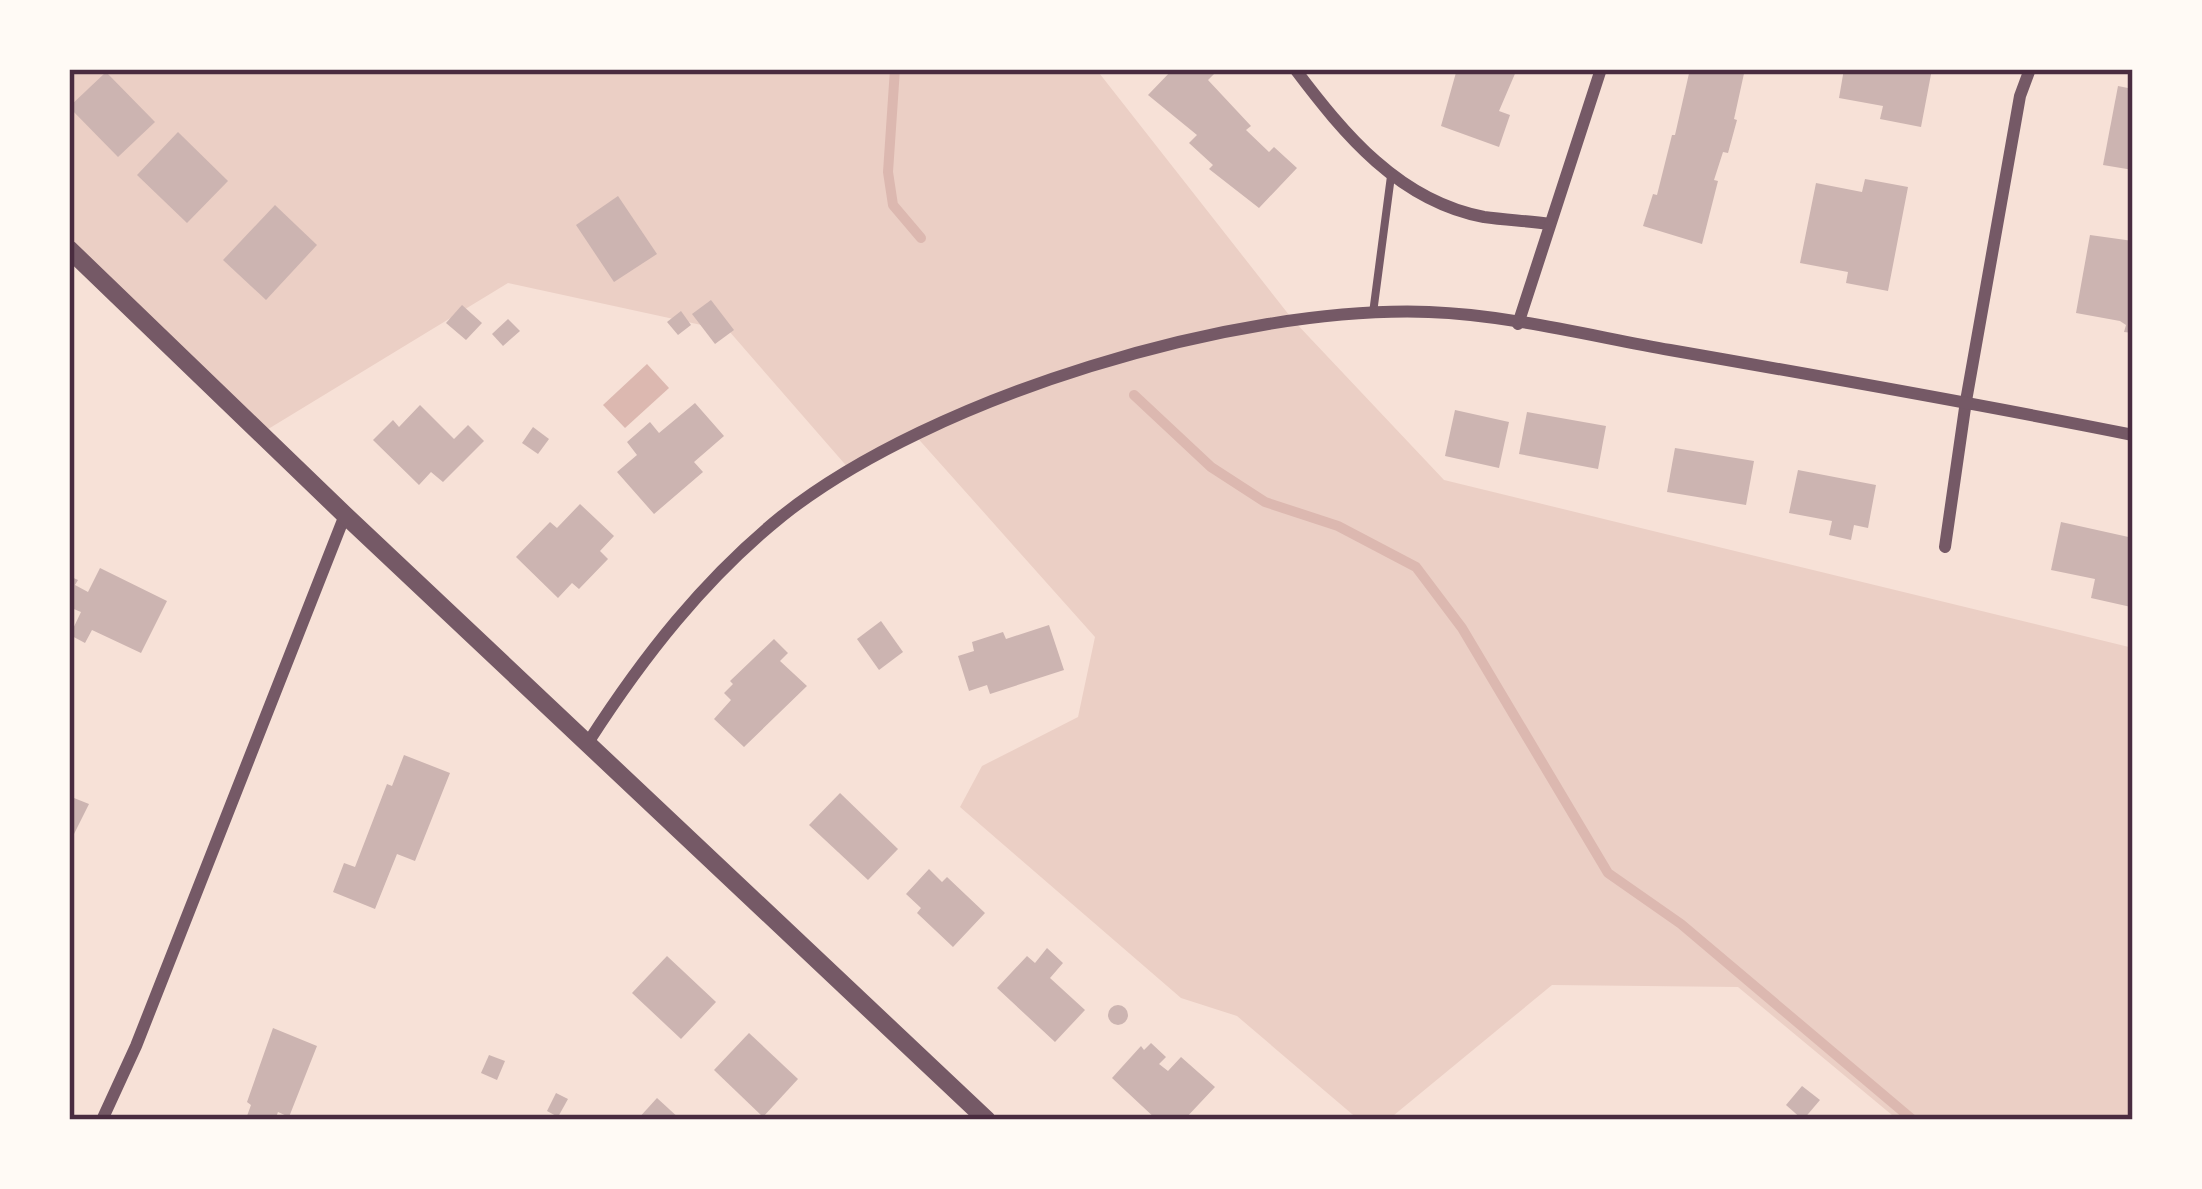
<svg xmlns="http://www.w3.org/2000/svg" width="2202" height="1189" font-family="'Archivo Narrow',sans-serif">
<style>
.green{fill:#ebcfc5}
.water{fill:#dcb8b0}
.lines{fill:none;stroke-linecap:round;stroke-linejoin:round}
.stream{stroke:#dcb8b0;stroke-width:10}
.building{fill:#ccb4b1}
.service{stroke:#755966;stroke-width:8}
.minor{stroke:#755966;stroke-width:12}
.tertiary{stroke:#755966;stroke-width:18}
.neatline{fill:none;stroke:#4a2c40;stroke-width:4.5}
</style>
<rect width="100%" height="100%" fill="#f7e1d7"/>
<!-- green -->
<polygon class="green" points="69,69 1096,69 1293,320 1444,480 2133,648 2133,1120 1898,1120 1738,987 1552,985 1388,1120 1359,1120 1237,1016 1181,998 960,807 982,766 1078,717 1095,637 914,434 850,470 729,331 508,283 260,434 69,242"/>
<!-- water -->
<polygon class="water" points="647,364 669,388 625,428 603,405"/>
<g class="lines">
<!-- stream -->
<g class="stream">
<polyline points="895,69 888,172 893,205 921,238"/>
<polyline points="1134,395 1211,467 1265,502 1338,526 1416,567 1462,628 1608,873 1681,924 1913,1120"/>
</g>
</g>
<!-- building -->
<g class="building">
<polygon points="1173,69 1210,69 1215,73 1208,80 1251,126 1246,130 1269,152 1274,147 1297,168 1259,208 1209,169 1213,165 1189,143 1197,135 1148,95"/>
<polygon points="1457,69 1517,69 1499,111 1510,115 1499,147 1441,126"/>
<polygon points="1690,69 1745,69 1734,119 1737,120 1728,153 1723,152 1714,180 1718,181 1702,244 1643,226 1653,194 1657,195 1672,135 1675,135"/>
<polygon points="1844,69 1932,69 1921,127 1880,119 1883,106 1839,98"/>
<polygon points="106,72 155,122 118,157 69,107"/>
<polygon points="2118,86 2133,89 2133,170 2103,165"/>
<polygon points="178,132 228,181 187,223 137,175"/>
<polygon points="1865,179 1908,187 1888,291 1846,283 1848,272 1800,263 1816,183 1862,192"/>
<polygon points="618,196 657,254 614,282 576,225"/>
<polygon points="275,205 317,245 266,300 223,260"/>
<polygon points="2090,235 2133,241 2133,333 2124,332 2126,325 2120,321 2076,313"/>
<polygon points="711,300 734,330 715,344 692,314"/>
<polygon points="462,305 482,323 466,340 446,323"/>
<polygon points="681,311 691,325 678,335 667,322"/>
<polygon points="508,319 520,331 503,346 492,334"/>
<polygon points="695,403 724,436 694,462 703,472 654,514 617,472 637,455 627,442 650,422 659,433"/>
<polygon points="420,405 454,439 468,425 484,441 443,482 431,472 419,485 373,440 393,420 399,427"/>
<polygon points="1455,410 1509,422 1499,468 1445,456"/>
<polygon points="1527,412 1606,426 1598,469 1519,454"/>
<polygon points="533,427 549,439 538,454 522,443"/>
<polygon points="1675,448 1754,461 1746,505 1667,492"/>
<polygon points="1798,470 1876,485 1868,528 1854,525 1851,540 1829,535 1832,521 1789,513"/>
<polygon points="580,504 614,536 600,551 608,559 579,589 572,583 558,598 516,557 550,522 557,528"/>
<polygon points="2061,522 2133,538 2131,607 2091,598 2095,579 2051,570"/>
<polygon points="100,568 167,601 141,653 92,630 85,643 70,635 81,612 69,607 69,576 78,580 75,585 88,592"/>
<polygon points="881,621 903,652 879,670 857,639"/>
<polygon points="1049,625 1064,670 990,694 987,685 969,691 958,656 974,651 972,642 1003,632 1006,639"/>
<polygon points="774,639 788,653 780,661 807,686 744,747 714,719 731,700 724,693 733,684 730,681"/>
<polygon points="404,755 450,773 415,861 397,854 375,909 333,892 344,863 355,867 387,784 392,786"/>
<polygon points="840,793 898,849 868,880 809,825"/>
<polygon points="69,796 89,804 71,840 74,842 69,853"/>
<polygon points="929,869 942,882 947,877 985,913 953,947 917,913 921,908 906,894"/>
<polygon points="1047,948 1063,963 1050,978 1085,1010 1055,1042 997,988 1027,956 1035,963"/>
<polygon points="667,956 716,1002 681,1039 632,993"/>
<circle cx="1118" cy="1015" r="10"/>
<polygon points="273,1028 317,1046 289,1117 278,1112 275,1120 256,1120 247,1116 251,1105 247,1102"/>
<polygon points="749,1033 798,1079 763,1117 714,1070"/>
<polygon points="1151,1043 1166,1057 1159,1064 1168,1071 1181,1057 1215,1087 1184,1120 1157,1120 1112,1078 1141,1046 1144,1050"/>
<polygon points="489,1055 505,1061 497,1080 481,1073"/>
<polygon points="1802,1086 1820,1100 1803,1120 1786,1105"/>
<polygon points="556,1093 568,1099 558,1117 547,1111"/>
<polygon points="657,1098 681,1120 637,1120"/>
</g>
<g class="lines">
<!-- service -->
<polyline class="service" points="1373,313 1391,176"/>
<!-- minor -->
<g class="minor">
<path d="M1295,69c49,65 104,132 189,148 22,3 44,4 66,7"/>
<polyline points="1518,324 1601,69"/>
<polyline points="1945,547 1966,401 2020,96 2030,69"/>
<path d="M589,741c54,-84 115,-162 193,-225 151,-120 455,-211 647,-204 80,3 162,24 241,38 155,27 309,54 463,85"/>
<polyline points="102,1120 136,1046 345,515"/>
</g>
<!-- tertiary -->
<polyline class="tertiary" points="69,249 345,515 987,1120"/>
</g>
<!-- border -->
<rect width="2202" height="1189" fill="none" stroke="#fffaf5" stroke-width="144"/>
<rect x="72" y="72" width="2058" height="1045" class="neatline"/>
</svg>
